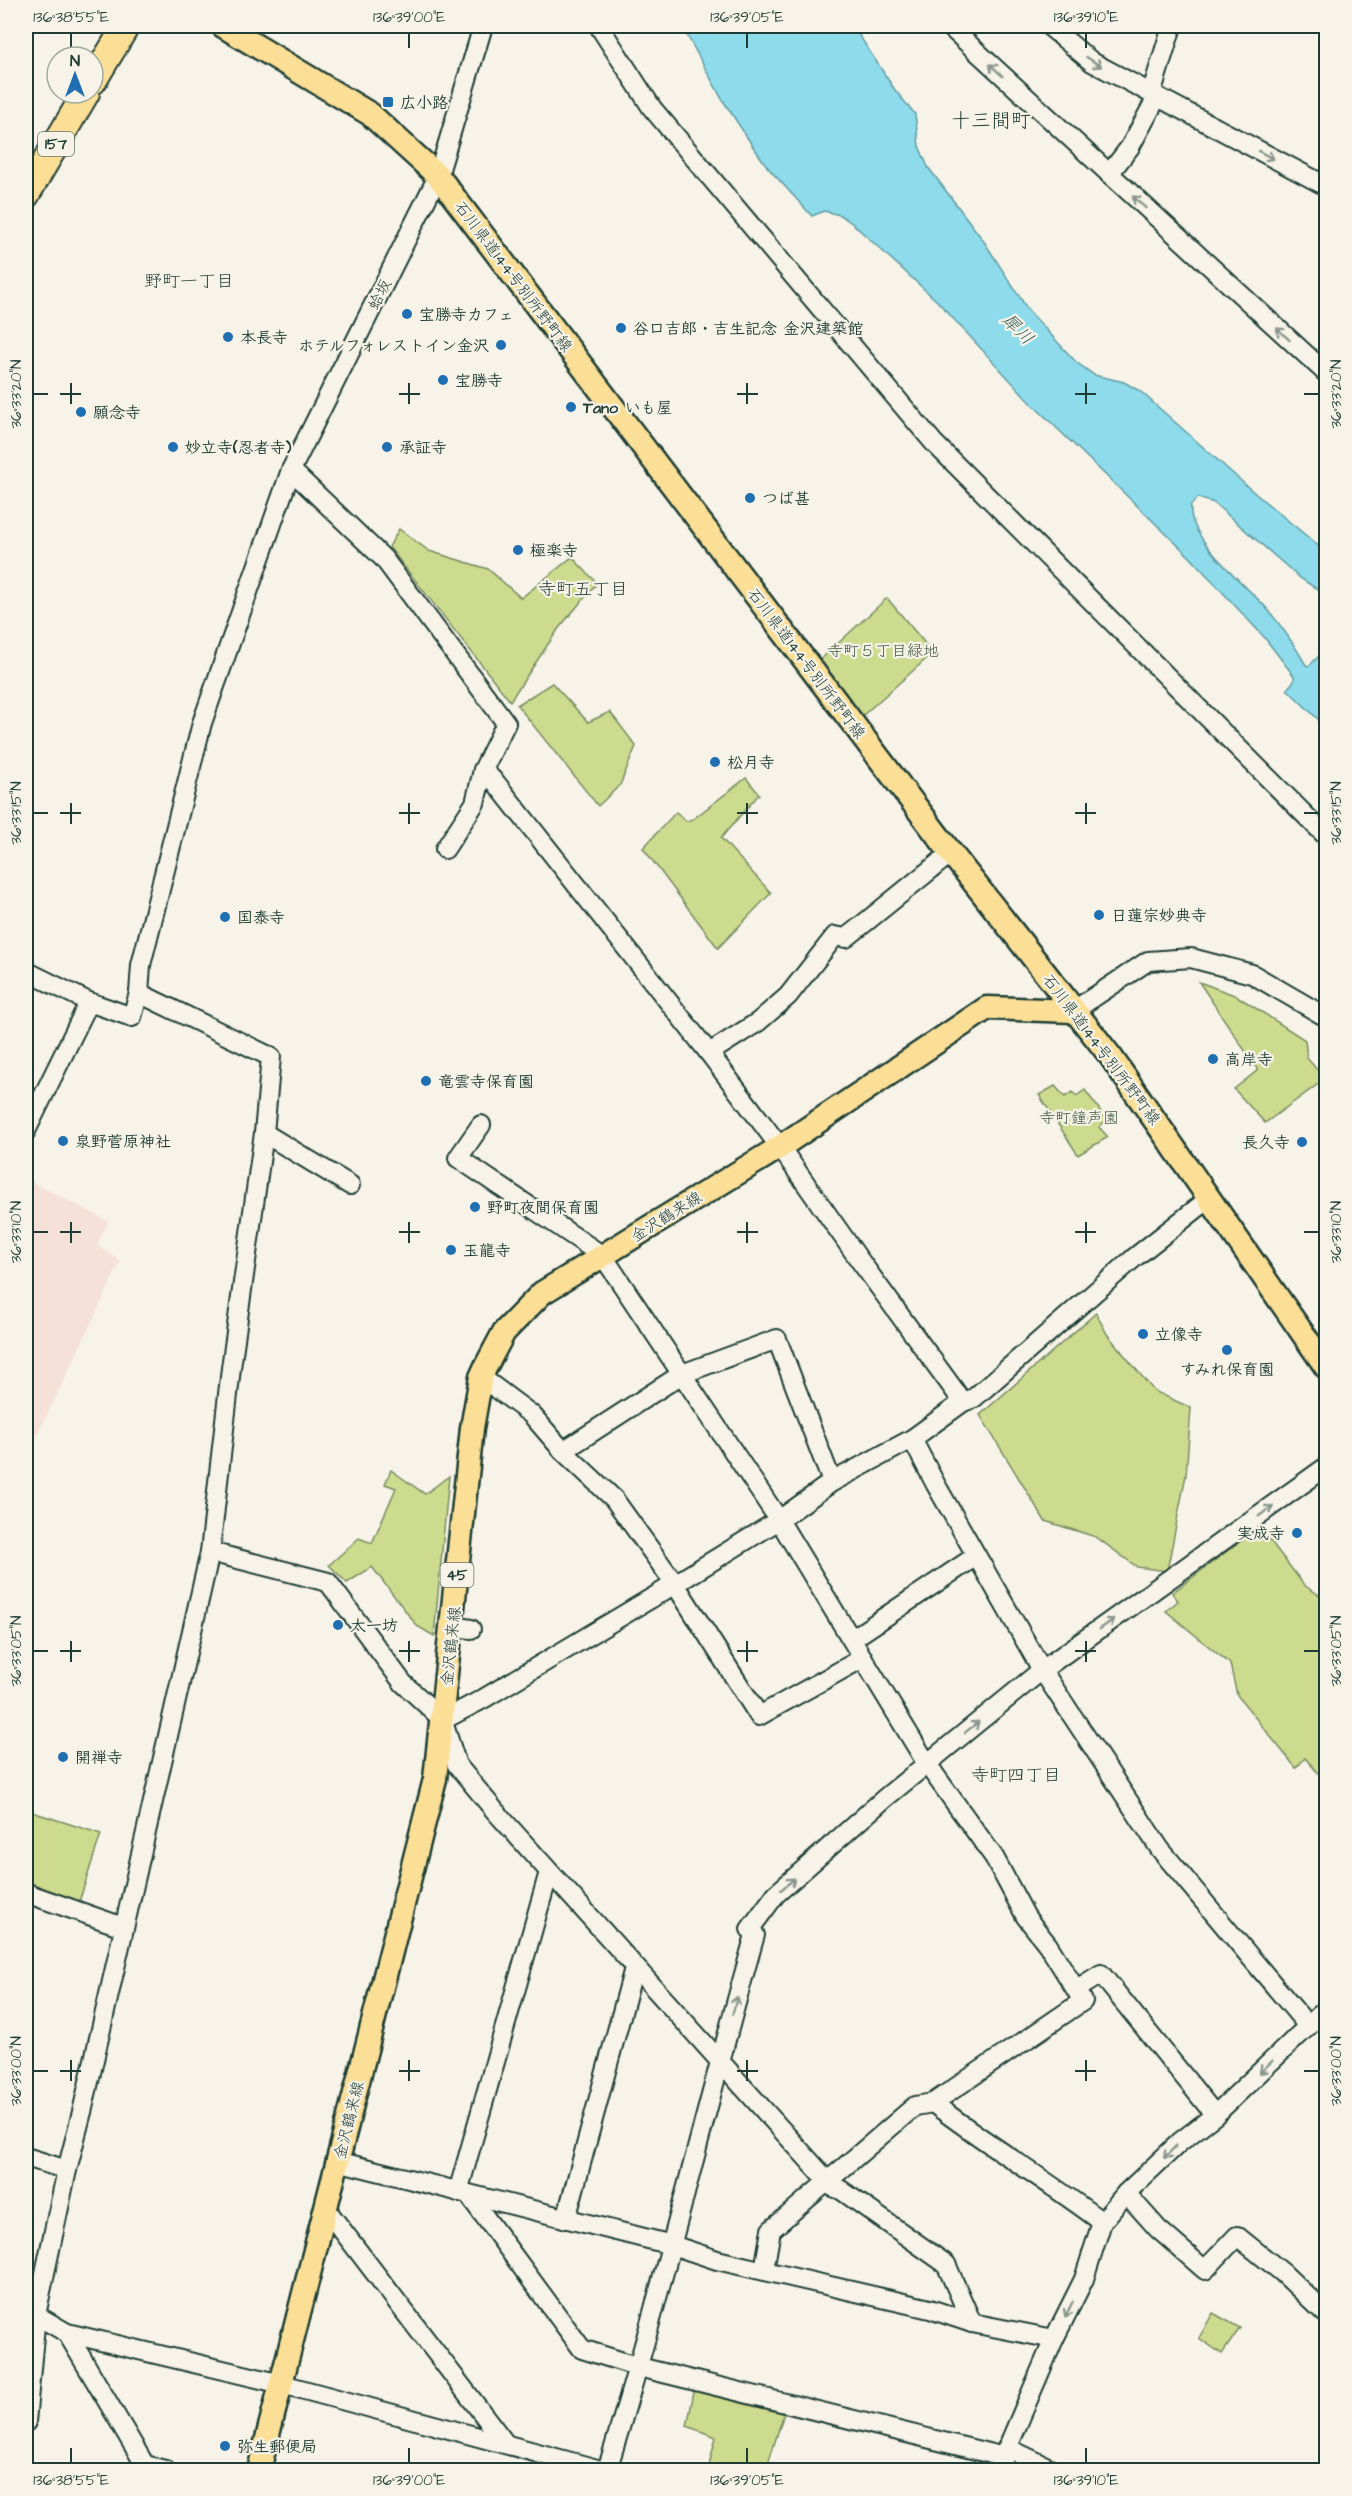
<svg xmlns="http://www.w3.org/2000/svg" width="1352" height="2496" font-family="'Architects Daughter','Klee One',sans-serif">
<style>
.built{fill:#f6e1d8}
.green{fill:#cddb8f;stroke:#768c62;stroke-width:1.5}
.water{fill:#8ddbeb;stroke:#619ca2;stroke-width:1.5}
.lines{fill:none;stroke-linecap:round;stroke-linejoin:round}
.minor-casing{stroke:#1f3d34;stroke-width:22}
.major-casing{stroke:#1f3d34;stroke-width:27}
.highway-casing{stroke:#1f3d34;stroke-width:30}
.minor{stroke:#f7f3e8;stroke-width:18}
.major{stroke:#fbdf96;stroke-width:22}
.highway{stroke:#fbdf96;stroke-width:26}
.oneway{stroke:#8b988e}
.ticks{fill:none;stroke:#1f3d34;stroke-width:2}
.poi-dot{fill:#1f6fb2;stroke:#f7f3e8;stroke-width:2}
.labels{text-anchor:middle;stroke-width:4.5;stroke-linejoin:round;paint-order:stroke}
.shield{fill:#f7f3e8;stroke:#60746a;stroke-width:1.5}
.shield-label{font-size:15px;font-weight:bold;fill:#1f3d34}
.poi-label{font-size:16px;font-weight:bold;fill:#1f3d34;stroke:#f7f3e8;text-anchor:start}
.street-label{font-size:16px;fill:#1f3d34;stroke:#f7f3e8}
.park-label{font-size:16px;fill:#425d46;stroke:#f7f3e8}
.neighbourhood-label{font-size:18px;fill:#1f3d34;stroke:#f7f3e8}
.water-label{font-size:18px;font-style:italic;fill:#355d59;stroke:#f7f3e8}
.quarter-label{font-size:20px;fill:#1f3d34;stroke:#f7f3e8}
.neatline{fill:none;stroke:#1f3d34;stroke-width:2}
.ticks-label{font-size:15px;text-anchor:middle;fill:#1f3d34}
</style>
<rect width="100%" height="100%" fill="#f7f3e8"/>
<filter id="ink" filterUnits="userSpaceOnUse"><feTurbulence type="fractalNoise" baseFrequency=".0167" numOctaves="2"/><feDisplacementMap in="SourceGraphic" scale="12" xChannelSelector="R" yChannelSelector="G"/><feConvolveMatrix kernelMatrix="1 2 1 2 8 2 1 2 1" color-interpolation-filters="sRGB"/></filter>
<g filter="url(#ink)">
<!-- built -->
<polygon class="built" points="26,1179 108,1221 97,1246 121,1261 26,1459"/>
<!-- green -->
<g class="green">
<polygon points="399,529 429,551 488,569 521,598 572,557 597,583 559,628 510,701 389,547"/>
<polygon points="887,598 933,653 862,716 820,660"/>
<polygon points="552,683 588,722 610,712 636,746 620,785 598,806 517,705"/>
<polygon points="746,778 759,794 721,838 771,893 718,948 643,848 676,812 686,821 693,819"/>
<polygon points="1199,982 1237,996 1305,1040 1307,1058 1325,1079 1265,1123 1234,1089 1258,1070"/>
<polygon points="1055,1086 1065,1097 1073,1092 1076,1096 1085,1090 1107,1120 1099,1127 1108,1137 1078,1155 1039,1095"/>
<polygon points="1096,1313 1107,1334 1154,1391 1191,1408 1186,1475 1167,1571 1137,1567 1096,1537 1045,1521 980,1415"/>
<polygon points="391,1470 425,1494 449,1476 434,1636 417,1626 372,1567 347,1583 329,1565 359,1538 372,1543 396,1488 385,1484"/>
<polygon points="1263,1531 1304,1585 1322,1597 1322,1619 1326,1625 1326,1769 1319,1774 1305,1758 1296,1768 1237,1695 1230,1664 1166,1611 1178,1601 1172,1593 1251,1533 1255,1538"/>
<polygon points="26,1810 101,1834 79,1902 26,1881"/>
<polygon points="1213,2313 1240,2328 1222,2354 1199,2338"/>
<polygon points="695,2387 785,2410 766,2470 708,2470 716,2437 687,2426"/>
</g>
<!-- water -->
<path class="water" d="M682,26h171l42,64 20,24 4,32 9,21 55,73 45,70 48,52 18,13 30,7 16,9 117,104 69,57v43l-26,-17 -86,-75 -16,-5 -7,7c-5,34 57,81 78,106 14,17 26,35 37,54l3,1 17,-17v78l-39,-38 7,-8v-5l-30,-39 -74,-80 -156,-151 -97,-105 -84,-77 -13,-9 -16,-4 -12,5 -43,-47 -15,-21 -32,-49z"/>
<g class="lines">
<!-- minor casing -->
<g class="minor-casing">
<g id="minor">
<polyline points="599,26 652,108 934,443 1326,836"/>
<polyline points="949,26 1326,373"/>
<polyline points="1049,26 1092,62 1326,186"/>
<polyline points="1151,94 1172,26"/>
<polyline points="1109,174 1130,147 1157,97"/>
<polyline points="291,470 384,559 506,723 483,770 475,803 445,849"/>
<polyline points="483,770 496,783 709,1053 780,1147 858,1258 963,1402"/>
<polyline points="26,971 89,1002 132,1017 139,993 141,965 202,723 291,470 438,176 483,26"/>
<polyline points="1073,1011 1148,961 1191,958 1252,974 1326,1017"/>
<polyline points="709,1053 758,1022 788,996 835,936 846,938 951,853"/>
<polyline points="481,1125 458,1158 603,1256 779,1520 927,1764 994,1857 1026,1917 1048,1945 1083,2001 933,2103 915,2106 771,2230 764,2270"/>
<polyline points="26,1131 89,1002"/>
<polyline points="264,1133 350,1185"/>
<polyline points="481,1377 532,1415 563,1451 614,1499 675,1584 759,1716 863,1658"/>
<polyline points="912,1439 936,1485 1042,1670 1160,1849 1308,2026"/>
<polyline points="563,1451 682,1374 777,1339 832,1482"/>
<polyline points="210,1552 328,1582 403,1683 443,1720 483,1699 675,1584 779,1520 832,1482 912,1439 963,1402 974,1398 1134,1258 1210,1198"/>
<polyline points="451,1626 471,1629"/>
<polyline points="852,1639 976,1556"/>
<polyline points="443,1722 457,1765 495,1811 833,2187 841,2190 946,2264 972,2323"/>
<polyline points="26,1893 123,1927"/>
<polyline points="750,1929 776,1894 885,1798 1042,1670 1326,1467"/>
<polyline points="1077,1989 1101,1974 1215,2115"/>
<path d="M933,2103c54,42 114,77 169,119"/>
<polyline points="26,2157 67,2170"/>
<polyline points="337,2161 672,2245 717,2260 930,2309 972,2323 1054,2339"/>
<polyline points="458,2192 549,1872"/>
<polyline points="1126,2193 1158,2229 1205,2270 1237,2236 1283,2273 1326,2314"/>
<polyline points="468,2194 582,2349 639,2367 1004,2457"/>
<polyline points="326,2209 505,2443"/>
<polyline points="566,2219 634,1968"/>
<polyline points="36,2315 67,2333 282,2384 601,2470"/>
<polyline points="67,2333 145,2465 165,2470"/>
<polyline points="26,2422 36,2315 67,2170 83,2108 210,1552 231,1368 264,1133 271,1057 139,993"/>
<polyline points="1007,2448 1054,2470"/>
<path d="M607,2470c55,-176 97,-357 148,-535"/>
<polyline points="998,2470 1054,2339 1084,2279 1102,2222 1126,2193 1180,2142 1215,2115 1326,2009"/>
</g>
</g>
<!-- major casing -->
<g class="major-casing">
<g id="major">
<polyline points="223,26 370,114 438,176 951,853 1111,1057 1326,1367"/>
<polyline points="259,2470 435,1779 472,1428 481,1377 486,1366 504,1332 542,1293 780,1147 987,1008 1073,1011"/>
</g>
</g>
<!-- highway casing -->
<g class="highway-casing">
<g id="highway">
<polyline points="93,81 126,26"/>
<polyline points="26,195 86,93"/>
</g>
</g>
<!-- minor -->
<use href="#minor" class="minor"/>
<!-- major -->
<use href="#major" class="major"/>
<!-- highway -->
<use href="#highway" class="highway"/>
</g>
<!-- one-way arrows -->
<defs><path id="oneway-shaft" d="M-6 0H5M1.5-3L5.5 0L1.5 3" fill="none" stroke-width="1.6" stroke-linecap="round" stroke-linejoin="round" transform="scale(1.5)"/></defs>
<g class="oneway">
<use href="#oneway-shaft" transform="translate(1094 62) rotate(33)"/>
<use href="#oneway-shaft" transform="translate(996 70) rotate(-137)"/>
<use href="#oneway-shaft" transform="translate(1266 155) rotate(27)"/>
<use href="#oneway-shaft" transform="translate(1139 202) rotate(-137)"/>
<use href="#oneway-shaft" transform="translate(1283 334) rotate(-138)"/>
<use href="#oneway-shaft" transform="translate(1266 1511) rotate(-36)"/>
<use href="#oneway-shaft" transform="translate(1107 1624) rotate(-35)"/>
<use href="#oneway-shaft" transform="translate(972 1727) rotate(-39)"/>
<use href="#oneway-shaft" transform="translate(788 1884) rotate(-40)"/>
<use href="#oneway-shaft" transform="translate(735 2005) rotate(-74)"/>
<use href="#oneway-shaft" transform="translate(1266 2067) rotate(136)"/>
<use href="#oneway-shaft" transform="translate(1170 2152) rotate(135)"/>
<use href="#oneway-shaft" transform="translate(1069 2309) rotate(116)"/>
</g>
</g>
<!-- ticks -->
<path class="ticks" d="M71,33v15M409,33v15M747,33v15M1086,33v15M71,383v21M409,383v21M747,383v21M1086,383v21M33,394h15M60,394h21M399,394h21M737,394h21M1075,394h21M1304,394h15M71,803v21M409,803v21M747,803v21M1086,803v21M33,813h15M60,813h21M399,813h21M737,813h21M1075,813h21M1304,813h15M71,1222v21M409,1222v21M747,1222v21M1086,1222v21M33,1232h15M60,1232h21M399,1232h21M737,1232h21M1075,1232h21M1304,1232h15M71,1641v21M409,1641v21M747,1641v21M1086,1641v21M33,1651h15M60,1651h21M399,1651h21M737,1651h21M1075,1651h21M1304,1651h15M71,2060v21M409,2060v21M747,2060v21M1086,2060v21M33,2071h15M60,2071h21M399,2071h21M737,2071h21M1075,2071h21M1304,2071h15M71,2448v15M409,2448v15M747,2448v15M1086,2448v15"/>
<!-- markers -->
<g class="poi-dot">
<rect x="382" y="96" width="12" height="12" rx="3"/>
<circle cx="407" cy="314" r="6"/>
<circle cx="621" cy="328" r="6"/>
<circle cx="228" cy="337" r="6"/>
<circle cx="501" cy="345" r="6"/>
<circle cx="443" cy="380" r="6"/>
<circle cx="571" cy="407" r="6"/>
<circle cx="81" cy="412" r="6"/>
<circle cx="173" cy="447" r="6"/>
<circle cx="387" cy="447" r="6"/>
<circle cx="750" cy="498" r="6"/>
<circle cx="518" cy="550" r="6"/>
<circle cx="715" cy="762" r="6"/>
<circle cx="1099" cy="915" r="6"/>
<circle cx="225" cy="917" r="6"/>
<circle cx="1213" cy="1059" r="6"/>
<circle cx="426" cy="1081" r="6"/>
<circle cx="63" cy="1141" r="6"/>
<circle cx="1302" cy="1142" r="6"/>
<circle cx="475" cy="1207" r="6"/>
<circle cx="451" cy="1250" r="6"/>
<circle cx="1143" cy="1334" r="6"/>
<circle cx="1227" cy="1350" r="6"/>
<circle cx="1297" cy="1533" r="6"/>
<circle cx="338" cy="1625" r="6"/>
<circle cx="63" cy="1757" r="6"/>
<circle cx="225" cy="2446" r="6"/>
</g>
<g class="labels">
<!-- shield labels -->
<g class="shield">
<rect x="38" y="132" width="36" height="24" rx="4.5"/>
<rect x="440.5" y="1563" width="33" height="24" rx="4.5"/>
</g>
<g class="shield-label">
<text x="56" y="149">157</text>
<text x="457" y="1580">45</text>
</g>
<!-- poi labels -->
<g class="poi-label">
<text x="400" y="108">広小路</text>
<text x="419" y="320">宝勝寺カフェ</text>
<text x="633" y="334">谷口吉郎・吉生記念 金沢建築館</text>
<text x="240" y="343">本長寺</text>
<text x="489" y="351" text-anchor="end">ホテルフォレストイン金沢</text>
<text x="455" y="386">宝勝寺</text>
<text x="583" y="413">Tano いも屋</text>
<text x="93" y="418">願念寺</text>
<text x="185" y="453">妙立寺(忍者寺)</text>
<text x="399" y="453">承証寺</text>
<text x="762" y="504">つば甚</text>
<text x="530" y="556">極楽寺</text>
<text x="727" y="768">松月寺</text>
<text x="1111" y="921">日蓮宗妙典寺</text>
<text x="237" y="923">国泰寺</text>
<text x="1225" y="1065">高岸寺</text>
<text x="438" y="1087">竜雲寺保育園</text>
<text x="75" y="1147">泉野菅原神社</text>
<text x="1290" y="1148" text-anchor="end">長久寺</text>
<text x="487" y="1213">野町夜間保育園</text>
<text x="463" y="1256">玉龍寺</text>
<text x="1155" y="1340">立像寺</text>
<text x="1227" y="1375" text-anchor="middle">すみれ保育園</text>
<text x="1285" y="1539" text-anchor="end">実成寺</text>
<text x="350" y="1631">太一坊</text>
<text x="75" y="1763">開禅寺</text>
<text x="237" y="2452">弥生郵便局</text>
</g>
<!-- street labels -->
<g class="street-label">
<text transform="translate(514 276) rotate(53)" y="6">石川県道144号別所野町線</text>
<text transform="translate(379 294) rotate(-63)" y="6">蛤坂</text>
<text transform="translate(807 663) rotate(53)" y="6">石川県道144号別所野町線</text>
<text transform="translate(1102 1049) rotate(53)" y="6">石川県道144号別所野町線</text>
<text transform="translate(666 1216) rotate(-32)" y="6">金沢鶴来線</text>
<text transform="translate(450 1646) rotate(-84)" y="6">金沢鶴来線</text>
<text transform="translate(348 2120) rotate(-76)" y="6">金沢鶴来線</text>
</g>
<!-- park labels -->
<g class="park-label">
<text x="883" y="656">寺町５丁目緑地</text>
<text x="1079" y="1123">寺町鐘声園</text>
</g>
<!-- neighbourhood labels -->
<g class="neighbourhood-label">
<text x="189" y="287">野町一丁目</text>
<text x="583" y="595">寺町五丁目</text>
<text x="1016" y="1781">寺町四丁目</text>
</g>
<!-- water labels -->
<g class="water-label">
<text transform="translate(1018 329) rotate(44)" y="6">犀川</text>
</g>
<!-- quarter labels -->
<g class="quarter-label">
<text x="991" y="127">十三間町</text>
</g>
</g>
<!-- margin -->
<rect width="1352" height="2496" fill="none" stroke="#f7f3e8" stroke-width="66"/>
<!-- north arrow -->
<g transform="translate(75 75)"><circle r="28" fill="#f7f3e8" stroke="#a1aaa0" stroke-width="1.5"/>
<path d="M0-4.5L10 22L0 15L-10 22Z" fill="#1f6fb2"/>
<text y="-9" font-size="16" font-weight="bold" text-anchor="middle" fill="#1f3d34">N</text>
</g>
<rect x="33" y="33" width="1286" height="2430" class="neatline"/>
<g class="ticks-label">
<text x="71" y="22">136°38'55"E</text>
<text x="409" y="22">136°39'00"E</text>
<text x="747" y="22">136°39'05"E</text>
<text x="1086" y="22">136°39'10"E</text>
<text transform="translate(16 394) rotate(-90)" y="5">36°33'20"N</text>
<text transform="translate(1336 394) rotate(-90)" y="5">36°33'20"N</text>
<text transform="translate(16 813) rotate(-90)" y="5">36°33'15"N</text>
<text transform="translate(1336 813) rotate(-90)" y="5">36°33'15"N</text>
<text transform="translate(16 1232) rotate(-90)" y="5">36°33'10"N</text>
<text transform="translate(1336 1232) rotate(-90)" y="5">36°33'10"N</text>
<text transform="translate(16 1651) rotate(-90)" y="5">36°33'05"N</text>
<text transform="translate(1336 1651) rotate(-90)" y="5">36°33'05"N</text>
<text transform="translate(16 2071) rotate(-90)" y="5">36°33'00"N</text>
<text transform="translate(1336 2071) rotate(-90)" y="5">36°33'00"N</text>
<text x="71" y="2485">136°38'55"E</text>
<text x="409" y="2485">136°39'00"E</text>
<text x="747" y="2485">136°39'05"E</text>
<text x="1086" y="2485">136°39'10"E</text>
</g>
</svg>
